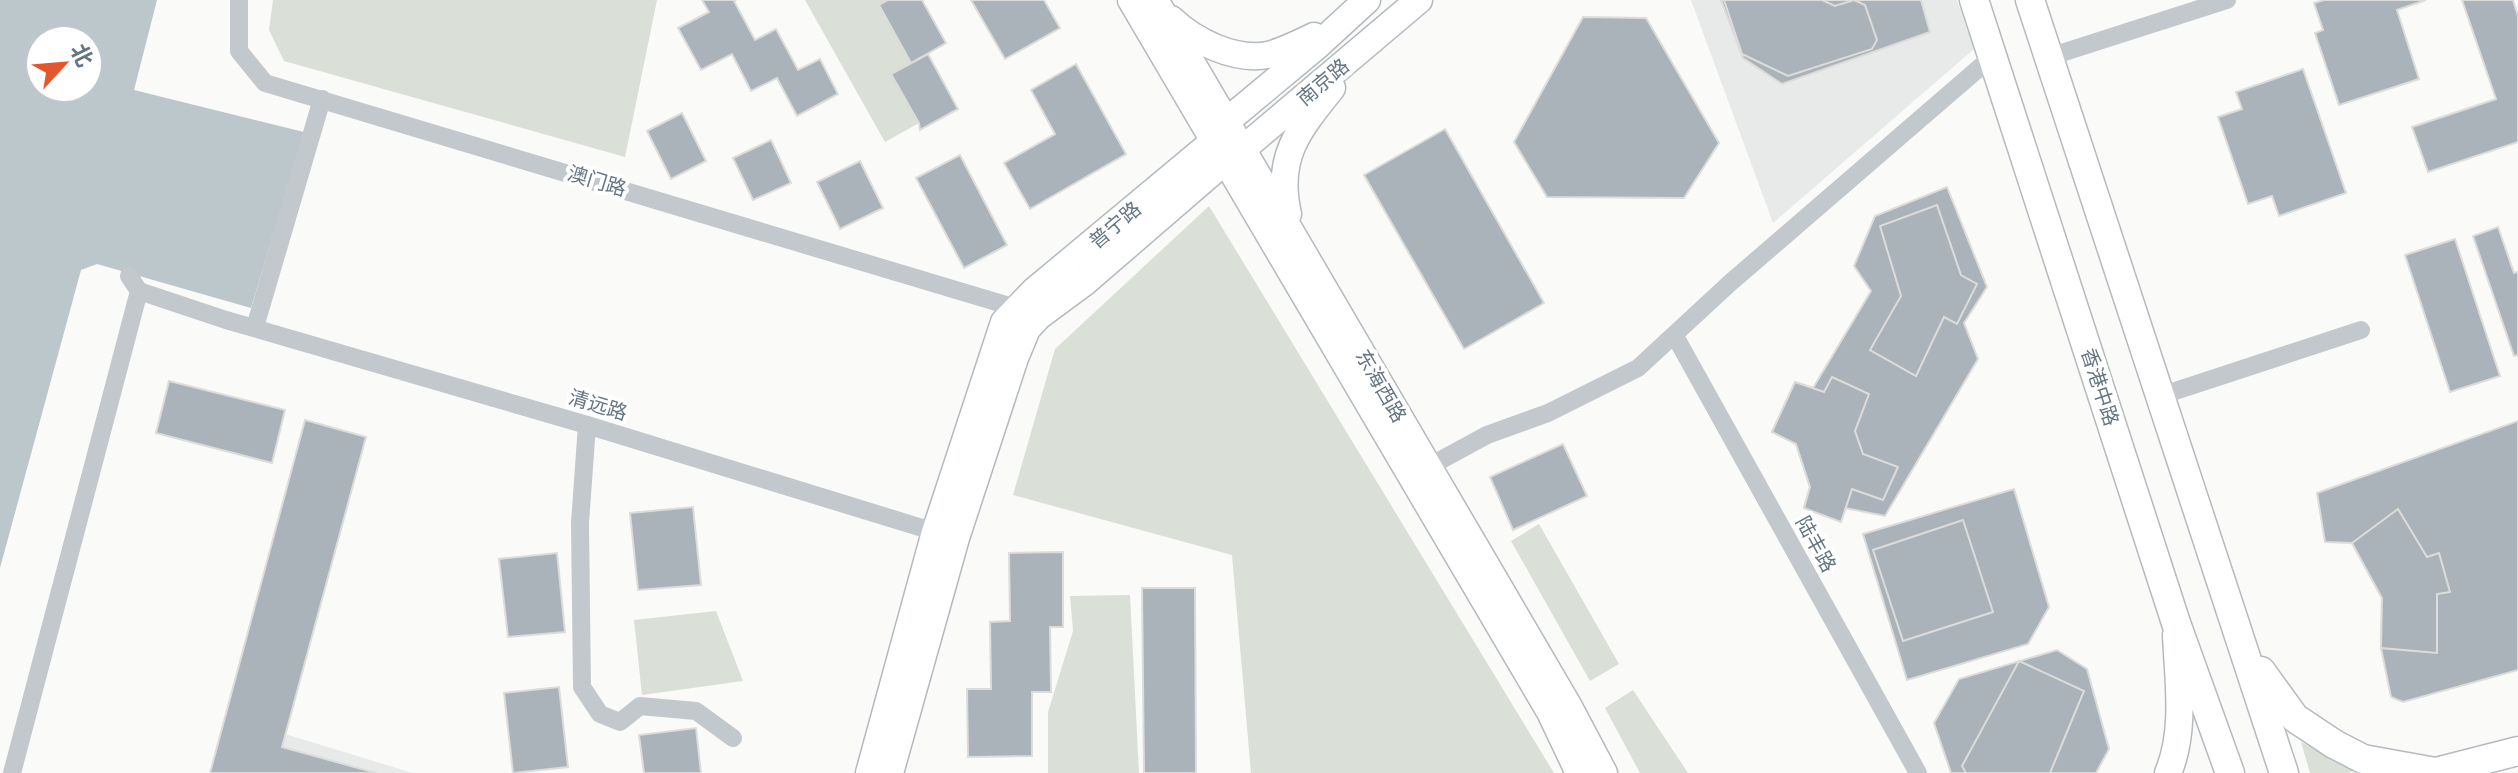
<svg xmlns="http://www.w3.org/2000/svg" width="2518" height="773" font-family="Poppins,'Noto Sans SC',sans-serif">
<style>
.built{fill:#e8e9e9}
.green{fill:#dadfd7}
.water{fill:#bbc7cb;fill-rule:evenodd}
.building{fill:#aab3b9;stroke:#dcdcda;stroke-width:2}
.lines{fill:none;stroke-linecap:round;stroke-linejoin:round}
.secondary-casing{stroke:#b3babf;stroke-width:29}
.primary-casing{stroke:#b5babe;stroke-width:31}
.street{stroke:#c3c8cc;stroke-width:18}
.secondary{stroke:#fff;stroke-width:26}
.primary{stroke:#fff;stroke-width:28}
.labels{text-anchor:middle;stroke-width:8;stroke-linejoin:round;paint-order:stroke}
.street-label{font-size:20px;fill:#657683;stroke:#fff}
</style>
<rect width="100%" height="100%" fill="#fafaf8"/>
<!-- built -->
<g class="built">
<polygon points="1691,0 1957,0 1974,49 1773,223"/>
<polygon points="249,723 413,773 236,773"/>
</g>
<!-- green -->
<g class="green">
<polygon points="273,0 657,0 625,157 284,61 269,30"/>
<polygon points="805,0 888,0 911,63 891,74 919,123 885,142"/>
<polygon points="1209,206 1554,773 1251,773 1232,555 1013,495 1055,349"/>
<polygon points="1539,524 1619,664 1590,681 1511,541"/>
<polygon points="1130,595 1139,773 1048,773 1048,712 1073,631 1070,596"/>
<polygon points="716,611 743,681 642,695 634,620"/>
<polygon points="1633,690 1688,773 1640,773 1605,708"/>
<polygon points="2301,742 2358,770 2348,773 2310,773"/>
</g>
<!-- water -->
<path class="water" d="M0,0h157l-23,90 170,42 -53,176 -154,-44 -16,6 -81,298zM40,40h48v48h-48z"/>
<!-- building -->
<g class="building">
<polygon points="702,0 736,0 734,1 755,40 776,29 798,70 820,59 838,94 797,116 777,78 751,91 732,54 701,70 678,28 709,12"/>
<polygon points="888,0 922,0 946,43 911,63 879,5"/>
<polygon points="971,0 1044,0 1060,28 1005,59"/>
<polygon points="1721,0 1921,0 1930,32 1782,84 1743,58"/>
<polygon points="1724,0 1822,0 1835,6 1854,0 1865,5 1877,40 1872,49 1788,76 1742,54"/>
<polygon points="2324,0 2426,0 2397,10 2419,79 2339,105 2315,33 2323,30 2314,3"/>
<polygon points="2462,0 2513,0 2518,16 2518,142 2428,172 2412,127 2496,99"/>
<polygon points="1583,17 1646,18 1719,143 1684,198 1547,197 1514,142"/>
<polygon points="928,54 958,109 920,130 919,123 891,74"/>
<polygon points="1076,64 1126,154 1030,209 1004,163 1055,134 1031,90"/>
<polygon points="2303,69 2346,193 2279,216 2272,196 2248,204 2218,117 2242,109 2236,92"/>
<polygon points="682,113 706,161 671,179 647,131"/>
<polygon points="1445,129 1544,303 1464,349 1364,175"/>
<polygon points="771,140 791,183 753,200 733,158"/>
<polygon points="960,155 1007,245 964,268 916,178"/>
<polygon points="860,161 883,208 840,229 817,182"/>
<polygon points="1947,187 1987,287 1964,323 1978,359 1885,516 1845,508 1841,522 1804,508 1810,487 1796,444 1772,432 1795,382 1813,388 1871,291 1854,266 1875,216"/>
<polygon points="1937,205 1961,275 1977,284 1957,324 1944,317 1916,376 1870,350 1901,296 1880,226"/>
<polygon points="2498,227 2514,273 2518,272 2518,355 2514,356 2473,236"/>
<polygon points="2455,239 2500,376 2450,392 2405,255"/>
<polygon points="1832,377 1869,394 1855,431 1863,454 1898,467 1883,500 1852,489 1841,522 1804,508 1810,487 1796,444 1772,432 1795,382 1824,392"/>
<polygon points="169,381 285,410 272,463 156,433"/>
<polygon points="305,420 366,437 282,747 376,773 210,773"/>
<polygon points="2518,421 2518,670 2403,702 2391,697 2381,648 2382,598 2352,543 2325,542 2317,493"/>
<polygon points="1563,444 1587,496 1513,530 1490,477"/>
<polygon points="2014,489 2049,607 2028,644 1907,680 1863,534"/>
<polygon points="693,507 701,585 638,590 630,513"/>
<polygon points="2398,509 2427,557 2439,553 2450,592 2437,594 2437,653 2381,648 2382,598 2352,543"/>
<polygon points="1963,520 1993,612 1903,641 1873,550"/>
<polygon points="1063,552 1063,627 1050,627 1051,692 1032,692 1032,756 968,757 967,689 991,689 990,622 1010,621 1009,553"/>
<polygon points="557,553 565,632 508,637 499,559"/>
<polygon points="1142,588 1195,588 1196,773 1144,773"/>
<polygon points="2057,650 2087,669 2109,749 2096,773 1951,773 1934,723 1959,679"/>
<polygon points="2019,661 2084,691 2050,773 1966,773 1962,766"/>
<polygon points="559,687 568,767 513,773 504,693"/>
<polygon points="696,728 701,773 644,773 639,735"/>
</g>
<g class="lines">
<!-- secondary casing -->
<g class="secondary-casing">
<g id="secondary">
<polyline points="1131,0 1550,712 1579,773"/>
<polyline points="1155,0 1568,705 1604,773"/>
<path d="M1171,19c24,23 64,42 97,36 16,-4 31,-12 46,-19"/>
<path d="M1288,214c-13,-56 10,-84 44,-126"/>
<polyline points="869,773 935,532 1004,322 1034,291 1213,142 1228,120 1318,45 1367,0"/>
<polyline points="890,773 956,538 1015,358 1027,329 1039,316 1085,282 1224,162 1244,148 1419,0"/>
<path d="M2168,773c18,-42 10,-93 8,-138"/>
</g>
</g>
<!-- primary casing -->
<g class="primary-casing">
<g id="primary">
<polyline points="1974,0 2176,623 2230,773"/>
<polyline points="2030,0 2284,773"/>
<polyline points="2261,671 2295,718 2334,744 2363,759 2435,772"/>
<polyline points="2432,773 2518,751"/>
</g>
</g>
<!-- street -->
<g class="street">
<polyline points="239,0 239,51 265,83 1016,308"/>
<polyline points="2049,57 2227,0"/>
<polyline points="139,291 226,320 587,425 945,535"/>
<polyline points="255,327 322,99"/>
<polyline points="1675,336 1918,773"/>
<polyline points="2160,396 2361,330"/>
<polyline points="587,425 580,523 582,687 600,714 620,722 640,706 696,711 733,738"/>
<polyline points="1428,467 1487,435 1548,413 1638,368 1730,283 1993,56"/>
<polyline points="12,773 139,291 129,276"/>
</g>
<!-- secondary -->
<use href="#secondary" class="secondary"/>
<!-- primary -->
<use href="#primary" class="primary"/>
</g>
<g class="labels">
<!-- street labels -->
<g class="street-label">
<text transform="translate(1323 82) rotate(-40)" y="7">南京路</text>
<text transform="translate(597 181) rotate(17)" y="7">澳门路</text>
<text transform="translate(1115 225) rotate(-40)" y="7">普宁路</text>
<text transform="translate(1381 386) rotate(60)" y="7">东海西路</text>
<text transform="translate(2100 387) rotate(72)" y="7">香港中路</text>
<text transform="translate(598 405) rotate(17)" y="7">清远路</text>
<text transform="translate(1816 544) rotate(61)" y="7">陆丰路</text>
</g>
</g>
<!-- north arrow -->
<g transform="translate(64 64) rotate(64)"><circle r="38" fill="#ffffff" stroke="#c1c8cd" stroke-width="2"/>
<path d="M0-6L14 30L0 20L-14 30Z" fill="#e4572e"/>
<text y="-12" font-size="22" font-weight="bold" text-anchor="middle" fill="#657683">北</text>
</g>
</svg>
